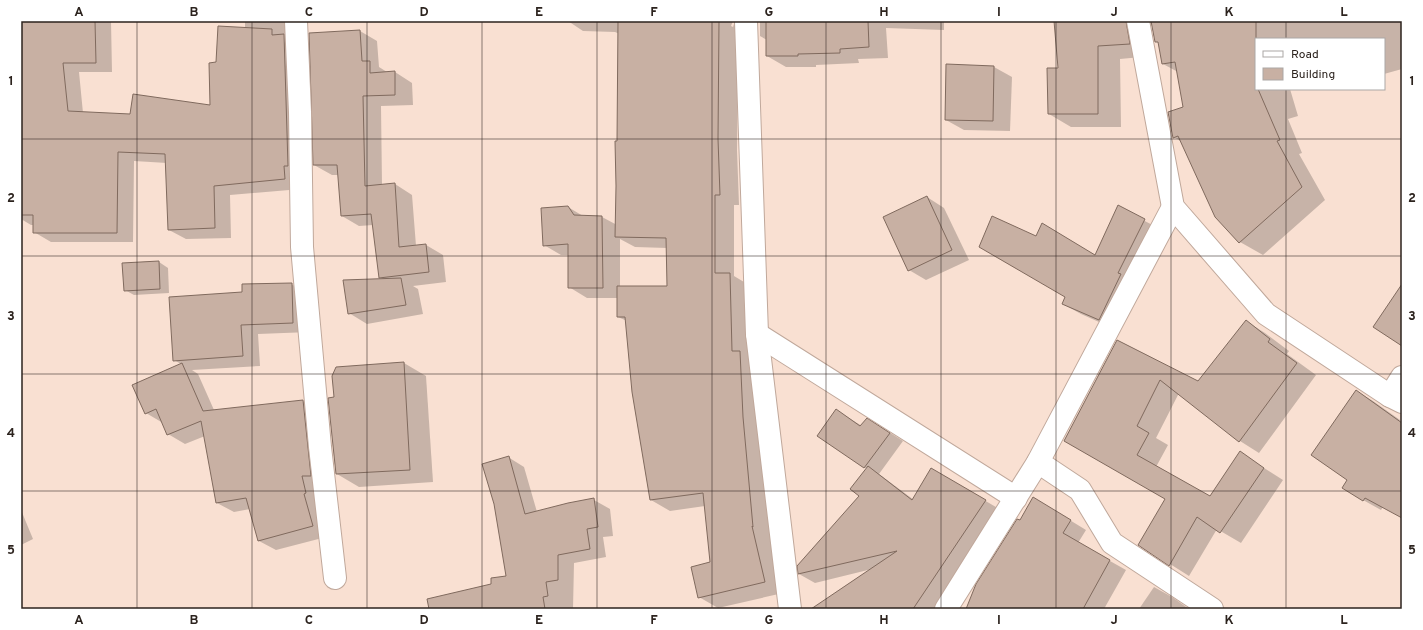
<svg xmlns="http://www.w3.org/2000/svg" width="1423" height="630" font-family="Overpass,sans-serif">
<style>
.shadow{fill:#0003;fill-rule:evenodd}
.building{fill:#c8b0a3;stroke:#806a5e}
.lines{fill:none;stroke-linecap:round;stroke-linejoin:round}
.minor-casing{stroke:#c0a89b;stroke-width:24}
.minor{stroke:#fff;stroke-width:22}
.grid{fill:none;stroke:#2c231e;stroke-width:1;stroke-opacity:0.55}
.neatline{fill:none;stroke:#2c231e;stroke-width:1.5}
.grid-label{font-size:13px;text-anchor:middle;font-weight:bold;fill:#2c231e}
</style>
<rect width="100%" height="100%" fill="#f9e0d2"/>
<!-- shadow -->
<g class="shadow">
<polygon points="21,21 111,21 112,72 79,72 83,113 131,115 211,106 217,63 245,28 245,21 291,21 301,189 230,195 231,238 186,239 169,230 167,163 134,161 133,242 51,242 34,232 34,225 31,225 21,219"/>
<polygon points="568,21 646,21 622,35 615,32 583,31"/>
<path d="M676,21h57l-2,5 2,1 2,-6h23l-20,26 -1,103 2,55h-5v71l15,9 34,308 -65,15 -19,-11 12,-34 -6,-57 -35,5 -19,-11 -24,-179 -9,-4v-19h-31l-18,-11v-32h-8l-17,-10 24,-38 15,9 19,1 15,8zM620,239l15,8 32,1 1,39h-48z"/>
<polygon points="760,21 944,21 944,30 886,28 888,58 858,59 859,63 816,65 816,67 786,67 767,56 767,40 760,36"/>
<polygon points="1055,21 1402,21 1402,69 1384,74 1384,39 1256,39 1256,89 1290,89 1298,116 1288,119 1302,153 1299,154 1325,200 1263,255 1240,242 1182,142 1174,137 1184,108 1178,72 1163,64 1159,43 1156,41 1152,24 1149,30 1152,56 1120,59 1121,127 1071,127 1049,114 1059,69"/>
<polygon points="360,31 377,41 379,67 387,72 395,72 412,83 413,105 381,106 382,185 395,184 412,195 416,246 426,245 443,255 446,282 413,286 418,289 423,314 367,324 349,313 383,279 380,277 373,225 359,226 342,216 339,175 332,175 314,165"/>
<polygon points="947,65 994,67 1012,77 1010,131 964,130 946,120"/>
<polygon points="927,197 944,208 969,260 926,280 909,270"/>
<polygon points="1118,207 1162,230 1117,330 1081,314 1063,304 1066,297 1037,237 1095,256"/>
<polygon points="159,262 168,268 169,293 134,295 125,290"/>
<polygon points="291,284 309,294 310,332 258,334 260,366 192,370 198,374 214,410 303,401 320,411 330,536 276,550 259,541 250,509 234,512 217,503 205,436 185,444 168,434 163,423 146,413 181,364 174,360 243,293"/>
<polygon points="1246,321 1265,333 1289,351 1287,354 1316,375 1259,453 1240,441 1179,393 1156,438 1168,445 1156,467 1210,498 1240,453 1283,480 1241,543 1217,529 1189,576 1140,545 1166,499 1065,440 1117,342 1198,382"/>
<polygon points="404,363 426,376 433,482 359,487 337,474 335,398"/>
<polygon points="1356,391 1373,401 1400,420 1397,425 1402,428 1402,517 1383,507 1381,510 1363,500 1348,479"/>
<polygon points="836,410 862,426 881,427 903,441 879,474 914,500 931,469 1001,510 935,609 813,609 872,569 815,583 799,574 861,496 867,469 864,467"/>
<polygon points="508,457 524,467 537,512 594,500 610,509 613,536 603,537 606,557 574,563 573,609 426,609 438,607 492,585 508,577"/>
<polygon points="1050,508 1086,530 1078,543 1126,570 1104,609 967,609 1020,521"/>
<polygon points="21,510 33,539 21,545"/>
<polygon points="1154,587 1172,597 1189,609 1139,609"/>
</g>
<!-- building -->
<g class="building">
<polygon points="21,21 95,21 96,63 63,63 68,111 130,114 133,94 210,105 209,63 216,62 218,26 272,29 272,35 284,34 288,166 284,166 285,179 214,186 215,228 168,230 165,154 118,152 117,233 33,233 33,215 21,215"/>
<polygon points="618,21 719,21 718,139 720,195 715,195 715,273 730,273 732,351 740,351 743,417 753,527 752,526 765,582 698,598 691,567 710,562 703,493 650,500 632,392 625,317 617,317 617,286 667,286 666,238 615,237 616,186 615,141 617,141"/>
<polygon points="766,21 868,21 869,47 840,49 840,53 798,54 798,56 766,56"/>
<polygon points="1054,21 1126,21 1130,44 1098,46 1098,114 1048,114 1047,68 1058,68"/>
<polygon points="1151,21 1256,21 1256,89 1258,89 1280,140 1277,141 1302,187 1239,243 1215,217 1178,136 1173,138 1168,112 1183,107 1175,62 1162,64 1158,42 1155,42"/>
<polygon points="360,30 362,61 370,61 370,73 395,71 395,95 363,96 365,186 395,183 399,247 426,244 429,272 379,278 371,214 341,216 337,165 313,165 309,33"/>
<polygon points="946,64 994,66 993,121 945,120"/>
<polygon points="927,196 952,250 908,271 883,217"/>
<polygon points="1118,205 1145,219 1118,273 1121,274 1099,320 1062,304 1065,297 979,247 992,216 1036,236 1042,223 1095,255"/>
<polygon points="568,206 574,215 602,216 603,288 568,288 568,244 543,246 541,208"/>
<polygon points="159,261 160,289 124,291 122,263"/>
<polygon points="401,278 406,305 348,314 343,280"/>
<polygon points="292,283 293,323 241,325 243,356 173,361 169,297 242,292 242,284"/>
<polygon points="1402,284 1402,346 1373,327"/>
<polygon points="1246,320 1270,339 1268,342 1297,363 1239,442 1160,380 1137,426 1149,433 1137,455 1210,496 1240,451 1264,468 1220,533 1197,517 1169,566 1138,545 1165,499 1064,441 1117,340 1198,381"/>
<polygon points="404,362 410,470 336,474 328,398 334,397 332,376 336,367"/>
<polygon points="182,363 203,411 303,400 311,476 302,476 306,493 304,494 313,526 258,541 246,498 216,503 201,421 167,435 156,409 145,414 132,385"/>
<polygon points="1356,390 1402,423 1402,518 1365,498 1363,501 1342,488 1347,480 1311,455"/>
<polygon points="836,409 860,426 867,418 890,433 864,468 817,436"/>
<polygon points="509,456 525,514 568,503 594,498 598,527 587,529 590,549 558,555 558,580 546,582 548,596 543,597 545,609 429,609 427,599 491,584 491,578 506,576 494,504 482,464"/>
<polygon points="868,466 912,500 931,468 986,500 913,609 811,609 897,551 798,574 797,566 859,496 850,489"/>
<polygon points="1033,497 1071,520 1063,533 1110,560 1083,609 966,609 976,584 1017,519 1020,520"/>
</g>
<g class="lines">
<!-- minor casing -->
<g class="minor-casing">
<g id="minor">
<polyline points="296,21 300,112 302,247 320,447 335,578"/>
<polyline points="746,21 757,334 790,609"/>
<polyline points="1138,21 1173,207 1266,314 1390,396 1402,402"/>
<polyline points="757,334 1016,498"/>
<polyline points="1390,396 1402,377"/>
<polyline points="1038,462 1080,490 1112,543 1212,609"/>
<polyline points="946,609 1038,462 1173,207"/>
</g>
</g>
<!-- minor -->
<use href="#minor" class="minor"/>
</g>
<!-- grid -->
<path class="grid" d="M137,21v588M252,21v588M367,21v588M482,21v588M597,21v588M712,21v588M826,21v588M941,21v588M1056,21v588M1171,21v588M1286,21v18M1286,89v520M21,139h1381M21,256h1381M21,374h1381M21,491h1381"/>
<!-- border -->
<rect width="1423" height="630" fill="none" stroke="#ffffff" stroke-width="44"/>
<!-- legend -->
<rect x="1255" y="38" width="130" height="52" fill="#ffffff" stroke="#aba7a5"/>
<rect x="1263" y="51" width="20" height="6" fill="#ffffff" stroke="#aba7a5"/>
<text x="1291" y="58" font-size="12" fill="#2c231e">Road</text>
<rect x="1263" y="68" width="20" height="12" fill="#c8b0a3" stroke="#aba7a5"/>
<text x="1291" y="78" font-size="12" fill="#2c231e">Building</text>
<rect x="22" y="22" width="1379" height="586" class="neatline"/>
<g class="grid-label">
<text x="79" y="16">A</text>
<text x="194" y="16">B</text>
<text x="309" y="16">C</text>
<text x="424" y="16">D</text>
<text x="539" y="16">E</text>
<text x="654" y="16">F</text>
<text x="769" y="16">G</text>
<text x="884" y="16">H</text>
<text x="999" y="16">I</text>
<text x="1114" y="16">J</text>
<text x="1229" y="16">K</text>
<text x="1344" y="16">L</text>
<text x="11" y="85">1</text>
<text x="1412" y="85">1</text>
<text x="11" y="202">2</text>
<text x="1412" y="202">2</text>
<text x="11" y="320">3</text>
<text x="1412" y="320">3</text>
<text x="11" y="437">4</text>
<text x="1412" y="437">4</text>
<text x="11" y="554">5</text>
<text x="1412" y="554">5</text>
<text x="79" y="624">A</text>
<text x="194" y="624">B</text>
<text x="309" y="624">C</text>
<text x="424" y="624">D</text>
<text x="539" y="624">E</text>
<text x="654" y="624">F</text>
<text x="769" y="624">G</text>
<text x="884" y="624">H</text>
<text x="999" y="624">I</text>
<text x="1114" y="624">J</text>
<text x="1229" y="624">K</text>
<text x="1344" y="624">L</text>
</g>
</svg>
